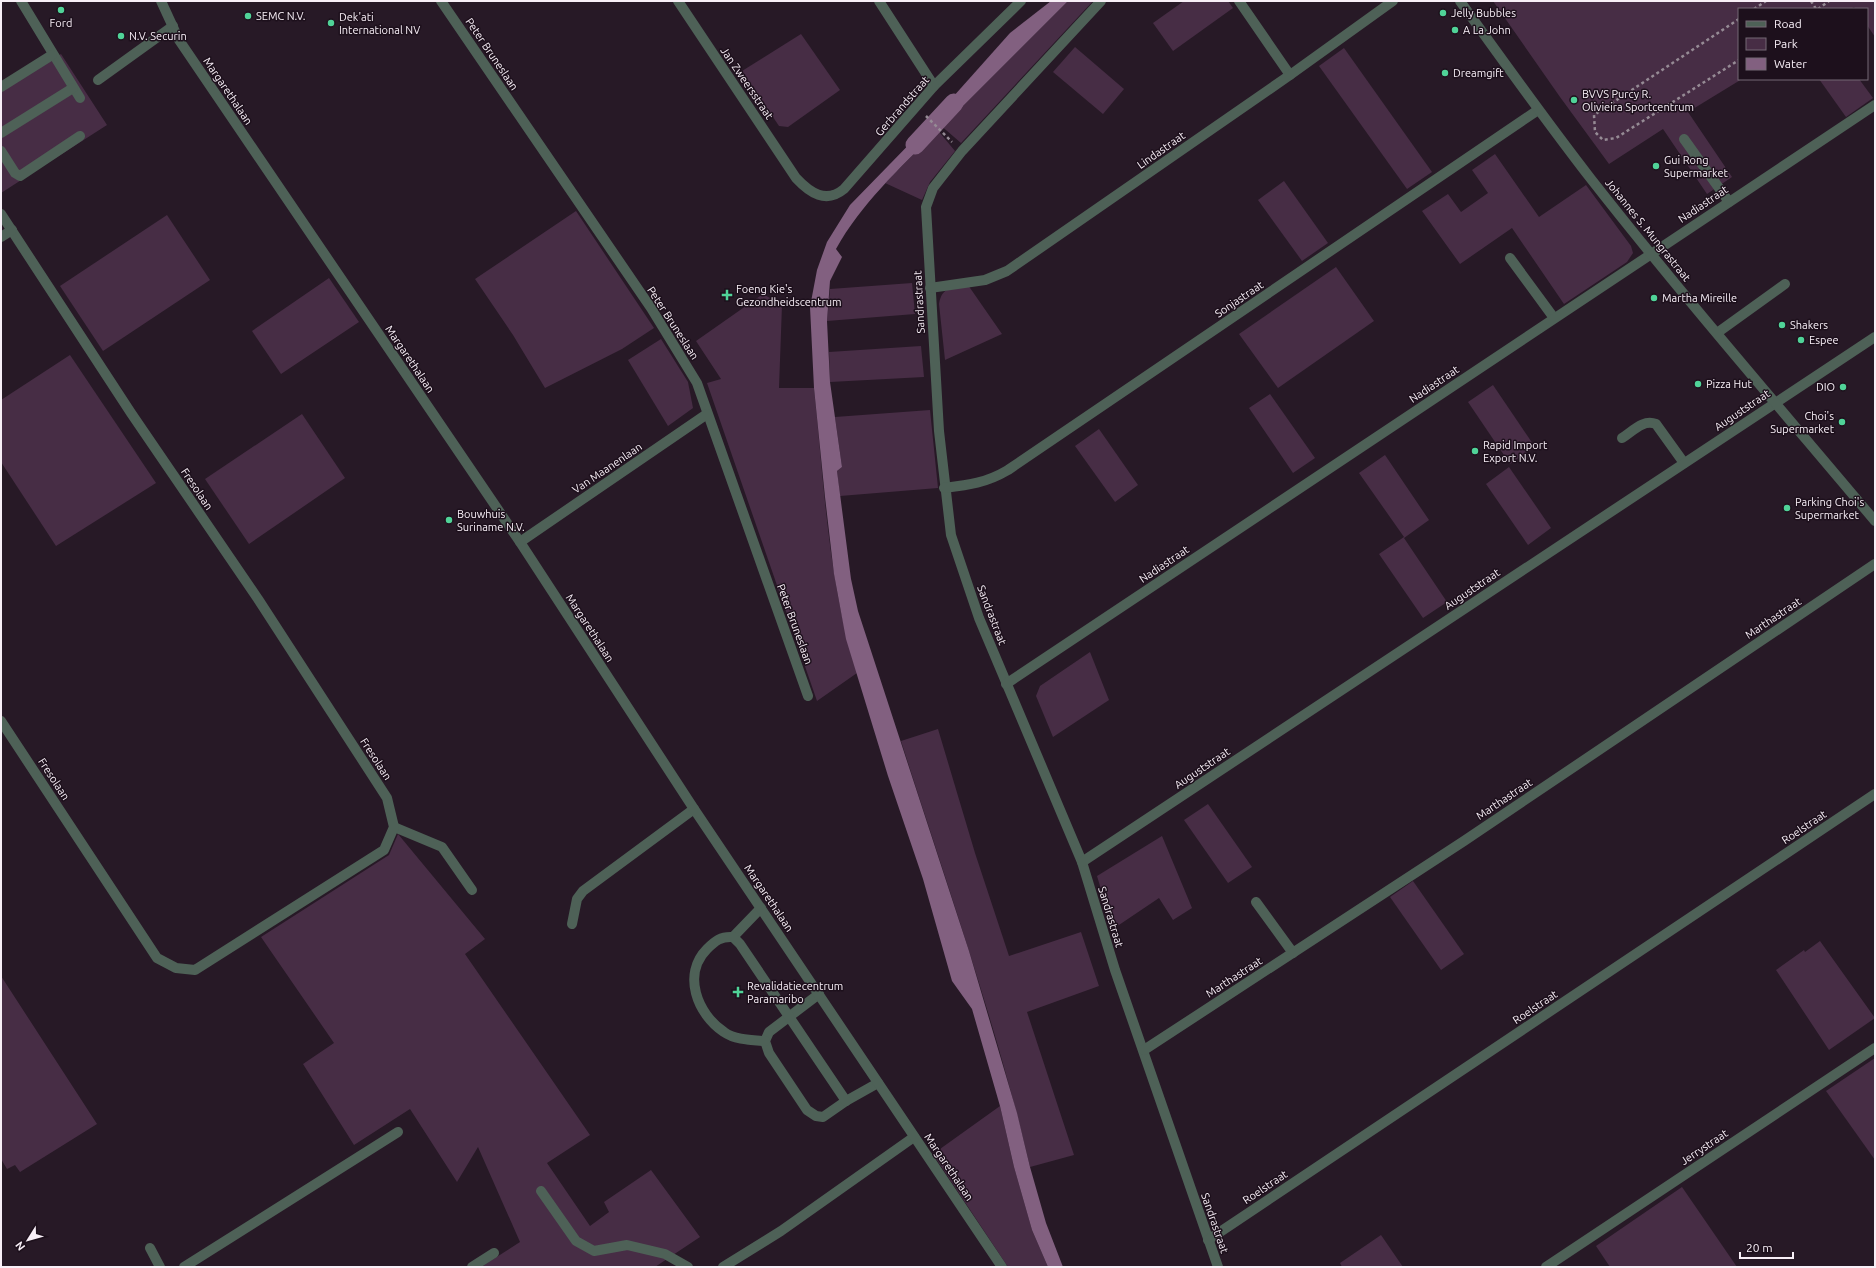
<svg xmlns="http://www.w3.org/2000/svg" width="1876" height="1268" font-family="Ubuntu,sans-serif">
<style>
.green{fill:#472d45}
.water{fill:#826080}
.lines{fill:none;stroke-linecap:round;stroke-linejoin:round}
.canal{stroke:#826080;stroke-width:19}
.path{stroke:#968b95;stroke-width:2.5;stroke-dasharray:3 3;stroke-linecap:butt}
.service{stroke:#4e6157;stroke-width:10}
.minor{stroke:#4e6157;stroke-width:10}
.tertiary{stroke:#4e6157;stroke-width:10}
.poi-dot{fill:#50d398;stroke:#1d101c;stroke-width:1.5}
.labels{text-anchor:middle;stroke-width:3;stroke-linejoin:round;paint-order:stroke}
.poi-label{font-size:11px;fill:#f8eff7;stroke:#1d101c;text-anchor:start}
.street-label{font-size:11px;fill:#f8eff7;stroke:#1d101c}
</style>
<rect width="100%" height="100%" fill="#271926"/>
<!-- green -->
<g class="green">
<polygon points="1068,1 1093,1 961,143 939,124 948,121"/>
<polygon points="1184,1 1228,1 1233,8 1173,51 1153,23"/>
<polygon points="1493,1 1875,1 1875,37 1867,25 1867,9 1856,9 1854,7 1850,9 1739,9 1739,79 1742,79 1688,112 1732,177 1707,194 1663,129 1609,164 1560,97"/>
<polygon points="801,34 840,90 788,127 779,126 742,71"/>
<polygon points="1075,47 1124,89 1103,114 1053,72"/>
<polygon points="1344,48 1432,172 1407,189 1319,66"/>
<polygon points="61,54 107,125 1,193 1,89 3,90"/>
<polygon points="1819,79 1859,79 1873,98 1846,117"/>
<polygon points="935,133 940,133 955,151 930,182 922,200 885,183"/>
<polygon points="1495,154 1539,217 1586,185 1631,246 1633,253 1627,262 1564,304 1512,228 1460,264 1422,211 1448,194 1461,212 1488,193 1472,170"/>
<polygon points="1284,181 1328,243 1302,261 1258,200"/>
<polygon points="576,211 654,328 622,349 545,388 513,335 475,279"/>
<polygon points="167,215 210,280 103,351 60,286"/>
<polygon points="1336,267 1374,321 1278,388 1239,334"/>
<polygon points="329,278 359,322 281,374 252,331"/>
<polygon points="912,283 915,314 827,321 830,289"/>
<path d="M968,285l34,49 -57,26 -6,-56c3,-18 14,-16 29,-19z"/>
<path d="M763,294l19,11 -3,83h35c10,95 14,194 43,285l-40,28 -110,-318 14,-4 -25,-38z"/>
<polygon points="661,339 688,382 693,408 668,426 628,360"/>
<polygon points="921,346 924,377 830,382 829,352"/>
<polygon points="70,355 156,483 56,546 1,462 1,400"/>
<polygon points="1493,385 1535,447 1510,464 1468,402"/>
<polygon points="1270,394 1315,458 1293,473 1249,408"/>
<polygon points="930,410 938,488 840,496 837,471 842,467 835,417"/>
<polygon points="302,414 345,478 249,544 205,479"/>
<polygon points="1099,429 1138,485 1115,502 1075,446"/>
<polygon points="1385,455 1429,520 1404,538 1447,602 1423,618 1379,554 1404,537 1359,473"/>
<polygon points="1509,467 1551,528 1528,545 1486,484"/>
<polygon points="1090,652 1109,700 1053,737 1036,696 1040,686"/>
<path d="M938,729l37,124 34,103 72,-24 18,54 -72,26 47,143 -44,12c-34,-144 -84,-285 -129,-426z"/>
<polygon points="1208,804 1252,867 1228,883 1184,820"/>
<polygon points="398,834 485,939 465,954 590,1135 547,1163 590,1226 609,1212 604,1202 651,1170 700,1237 655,1267 481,1267 520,1242 478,1147 457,1182 410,1109 354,1145 303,1064 334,1043 261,937 389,855"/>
<polygon points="1162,836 1192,908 1173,920 1159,898 1113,929 1097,876"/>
<polygon points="1413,881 1464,954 1441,970 1390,897"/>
<polygon points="1820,941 1875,1018 1829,1050 1776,970 1804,950 1805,952"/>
<polygon points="1,976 97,1124 20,1172 15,1165 7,1169 1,1159"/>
<polygon points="1875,1058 1875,1160 1826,1091"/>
<polygon points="1000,1106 1014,1167 1032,1230 1048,1267 1008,1267 933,1154"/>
<polygon points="1682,1187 1737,1267 1610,1267 1596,1246"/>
<polygon points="1381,1235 1403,1267 1342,1267 1340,1263"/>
</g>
<!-- water -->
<g class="water">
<polygon points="1051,1 1068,1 948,121 939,124 935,119 936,116 1010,33"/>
<path d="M928,121l12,12h-5c-36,36 -74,71 -99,116l6,8 -12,24 -3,40 3,61 12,85 -5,4 14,108 7,32 111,340 48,162 13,54 16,56 17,44h-15l-16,-37 -18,-63 -14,-61 -28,-97 -20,-28 -29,-102 -35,-103 -42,-137 -12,-65 -9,-77 -11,-109 -4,-81 7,-37 10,-28 23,-37 77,-79 -2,-3z"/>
</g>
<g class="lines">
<!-- canal -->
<polyline class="canal" points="915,145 954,103"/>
<!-- path -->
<g class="path">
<polyline points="1811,1 1816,9"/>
<polyline points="1754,9 1766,1"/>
<polyline points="1818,9 1829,1"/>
<polyline points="1739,19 1594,115 1595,132 1603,140 1616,138 1739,60"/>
<polyline points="926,116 952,142"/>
</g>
<!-- service -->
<g class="service">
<polyline points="21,1 80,98"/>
<polyline points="98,80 173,26"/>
<polyline points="1,87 52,55"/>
<polyline points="1,133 73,88"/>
<polyline points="1684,139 1729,202"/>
<polyline points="1,151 15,173 20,176 80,136"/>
<polyline points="1510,258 1554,318"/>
<polyline points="1717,333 1785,284"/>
<path d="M1622,438c11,-7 21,-19 34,-14l28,39"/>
<polyline points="394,827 442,847 472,890"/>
<polyline points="1256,902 1293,953"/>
<polyline points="572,924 577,899 583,891 694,809"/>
<polyline points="733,937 761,908"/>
<polyline points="819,994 769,1032 765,1041 769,1053 807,1110 816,1116 823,1117 846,1101 878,1083"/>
<path d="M765,1041c-14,-1 -30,-1 -41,-9 -27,-18 -42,-58 -17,-83 8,-8 14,-13 26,-12l7,7 106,157"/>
<polyline points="541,1191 576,1241 594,1251 627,1245 665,1254 688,1267"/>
<polyline points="723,1267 781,1231 914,1137"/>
</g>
<!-- minor -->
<g class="minor">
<polyline points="161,1 179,40 520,542 694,809 1002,1267"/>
<polyline points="441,1 651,308 697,383 808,696"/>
<path d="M678,1l118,177c14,15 30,26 48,11l90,-103 87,-85"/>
<polyline points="879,1 934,86"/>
<polyline points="1101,1 962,151 933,188 926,207 939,431 951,535 979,618 1082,862 1115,970 1218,1267"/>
<polyline points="1239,1 1290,75"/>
<polyline points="1,214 131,413 258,599 387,798 394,827 384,850 195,970 176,968 157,958 1,721"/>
<polyline points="1,237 12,230"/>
<polyline points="930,288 985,280 1007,271 1290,75 1393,1"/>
<path d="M944,488c25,-3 42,-5 64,-18l530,-360"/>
<polyline points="520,542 707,414"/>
<polyline points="1006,684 1875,105"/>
<polyline points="1082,862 1875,337"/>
<polyline points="1144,1050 1464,841 1875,564"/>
<polyline points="1208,1240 1875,794"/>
<polyline points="150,1248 160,1267"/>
<polyline points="184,1267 398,1132"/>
<polyline points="472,1267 494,1253"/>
<polyline points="1546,1267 1875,1048"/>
</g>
<!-- tertiary -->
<path class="tertiary" d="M1460,1c43,60 86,120 131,178 91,116 189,229 284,342"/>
</g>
<!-- markers -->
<g class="poi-dot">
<circle cx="61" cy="10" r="4"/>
<circle cx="1443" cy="13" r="4"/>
<circle cx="248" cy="16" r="4"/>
<circle cx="331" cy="23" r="4"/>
<circle cx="1455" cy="30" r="4"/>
<circle cx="121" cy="36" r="4"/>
<circle cx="1445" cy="73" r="4"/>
<circle cx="1574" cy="100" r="4"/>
<circle cx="1656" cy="166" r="4"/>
<path d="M725 289h4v4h4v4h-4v4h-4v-4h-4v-4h4z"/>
<circle cx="1654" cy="298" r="4"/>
<circle cx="1782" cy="325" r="4"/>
<circle cx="1801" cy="340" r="4"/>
<circle cx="1698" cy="384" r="4"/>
<circle cx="1843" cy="387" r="4"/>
<circle cx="1842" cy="422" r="4"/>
<circle cx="1475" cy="451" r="4"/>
<circle cx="1787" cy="508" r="4"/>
<circle cx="449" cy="520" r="4"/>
<path d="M736 986h4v4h4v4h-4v4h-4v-4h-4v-4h4z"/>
</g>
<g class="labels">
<!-- poi labels -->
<g class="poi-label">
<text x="1451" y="17">Jelly Bubbles</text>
<text x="256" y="20">SEMC N.V.</text>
<text x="339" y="21">Dek'ati<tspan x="339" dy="13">International NV</tspan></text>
<text x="61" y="27" text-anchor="middle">Ford</text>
<text x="1463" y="34">A La John</text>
<text x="129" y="40">N.V. Securin</text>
<text x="1453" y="77">Dreamgift</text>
<text x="1582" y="98">BVVS Purcy R.<tspan x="1582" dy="13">Olivieira Sportcentrum</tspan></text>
<text x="1664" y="164">Gui Rong<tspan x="1664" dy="13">Supermarket</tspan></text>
<text x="736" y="293">Foeng Kie's<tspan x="736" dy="13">Gezondheidscentrum</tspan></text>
<text x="1662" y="302">Martha Mireille</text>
<text x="1790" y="329">Shakers</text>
<text x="1809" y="344">Espee</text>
<text x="1706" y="388">Pizza Hut</text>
<text x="1835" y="391" text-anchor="end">DIO</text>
<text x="1834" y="420" text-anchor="end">Choi's<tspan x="1834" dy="13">Supermarket</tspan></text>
<text x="1483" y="449">Rapid Import<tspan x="1483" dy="13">Export N.V.</tspan></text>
<text x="1795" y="506">Parking Choi's<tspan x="1795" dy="13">Supermarket</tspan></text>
<text x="457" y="518">Bouwhuis<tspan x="457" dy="13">Suriname N.V.</tspan></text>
<text x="747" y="990">Revalidatiecentrum<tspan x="747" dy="13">Paramaribo</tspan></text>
</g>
<!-- street labels -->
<g class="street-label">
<text transform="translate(492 54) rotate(56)" y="4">Peter Bruneslaan</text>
<text transform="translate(747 83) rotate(56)" y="4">Jan Zweersstraat</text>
<text transform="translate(228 91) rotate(56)" y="4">Margarethalaan</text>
<text transform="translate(902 106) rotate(-49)" y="4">Gerbrandstraat</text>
<text transform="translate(1161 150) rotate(-35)" y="4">Lindastraat</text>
<text transform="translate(1703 204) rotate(-34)" y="4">Nadiastraat</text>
<text transform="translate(1648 230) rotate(51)" y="4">Johannes S. Mungrastraat</text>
<text transform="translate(1239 299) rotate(-34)" y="4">Sonjastraat</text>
<text transform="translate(919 302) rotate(-93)" y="4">Sandrastraat</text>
<text transform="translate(673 323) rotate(57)" y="4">Peter Bruneslaan</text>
<text transform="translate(410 359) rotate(56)" y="4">Margarethalaan</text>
<text transform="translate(1434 384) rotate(-34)" y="4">Nadiastraat</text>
<text transform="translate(1742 410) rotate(-34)" y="4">Auguststraat</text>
<text transform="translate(607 468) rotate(-34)" y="4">Van Maanenlaan</text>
<text transform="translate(197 489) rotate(56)" y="4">Fresolaan</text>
<text transform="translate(1164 564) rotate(-34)" y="4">Nadiastraat</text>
<text transform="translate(1472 589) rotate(-34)" y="4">Auguststraat</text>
<text transform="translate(992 615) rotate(69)" y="4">Sandrastraat</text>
<text transform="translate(1773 618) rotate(-34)" y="4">Marthastraat</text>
<text transform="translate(795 624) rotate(70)" y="4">Peter Bruneslaan</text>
<text transform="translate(590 628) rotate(57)" y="4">Margarethalaan</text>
<text transform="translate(376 759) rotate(57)" y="4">Fresolaan</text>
<text transform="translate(1202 768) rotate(-34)" y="4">Auguststraat</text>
<text transform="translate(54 779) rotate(57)" y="4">Fresolaan</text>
<text transform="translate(1504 799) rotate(-34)" y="4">Marthastraat</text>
<text transform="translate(1804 827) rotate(-34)" y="4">Roelstraat</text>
<text transform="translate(769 898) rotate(56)" y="4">Margarethalaan</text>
<text transform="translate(1111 917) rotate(73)" y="4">Sandrastraat</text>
<text transform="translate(1234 977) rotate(-33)" y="4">Marthastraat</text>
<text transform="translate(1535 1007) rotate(-34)" y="4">Roelstraat</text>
<text transform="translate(1704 1147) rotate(-34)" y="4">Jerrystraat</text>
<text transform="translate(949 1167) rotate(56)" y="4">Margarethalaan</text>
<text transform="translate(1265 1187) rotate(-34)" y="4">Roelstraat</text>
<text transform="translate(1215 1223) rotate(71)" y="4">Sandrastraat</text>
</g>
</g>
<!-- border -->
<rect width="1876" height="1268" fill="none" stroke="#f8eff7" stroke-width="4"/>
<!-- legend -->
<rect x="1738" y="8" width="130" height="72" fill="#1d101c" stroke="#756974"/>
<rect x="1746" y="21" width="20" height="6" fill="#4e6157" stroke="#756974"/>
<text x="1774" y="28" font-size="12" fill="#f8eff7">Road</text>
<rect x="1746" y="38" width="20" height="12" fill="#472d45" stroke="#756974"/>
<text x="1774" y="48" font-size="12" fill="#f8eff7">Park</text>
<rect x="1746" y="58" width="20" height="12" fill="#826080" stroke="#756974"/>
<text x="1774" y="68" font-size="12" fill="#f8eff7">Water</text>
<!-- north arrow -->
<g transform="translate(28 1240) rotate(233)" stroke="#1d101c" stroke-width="3" paint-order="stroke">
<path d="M0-3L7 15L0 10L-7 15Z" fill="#f8eff7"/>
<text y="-6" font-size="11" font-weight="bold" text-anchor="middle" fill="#f8eff7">N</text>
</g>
<!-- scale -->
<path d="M1740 1252v6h53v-6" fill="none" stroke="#f8eff7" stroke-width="2"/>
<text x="1746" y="1252" font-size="12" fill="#f8eff7" stroke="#1d101c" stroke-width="3" paint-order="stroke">20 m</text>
</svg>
